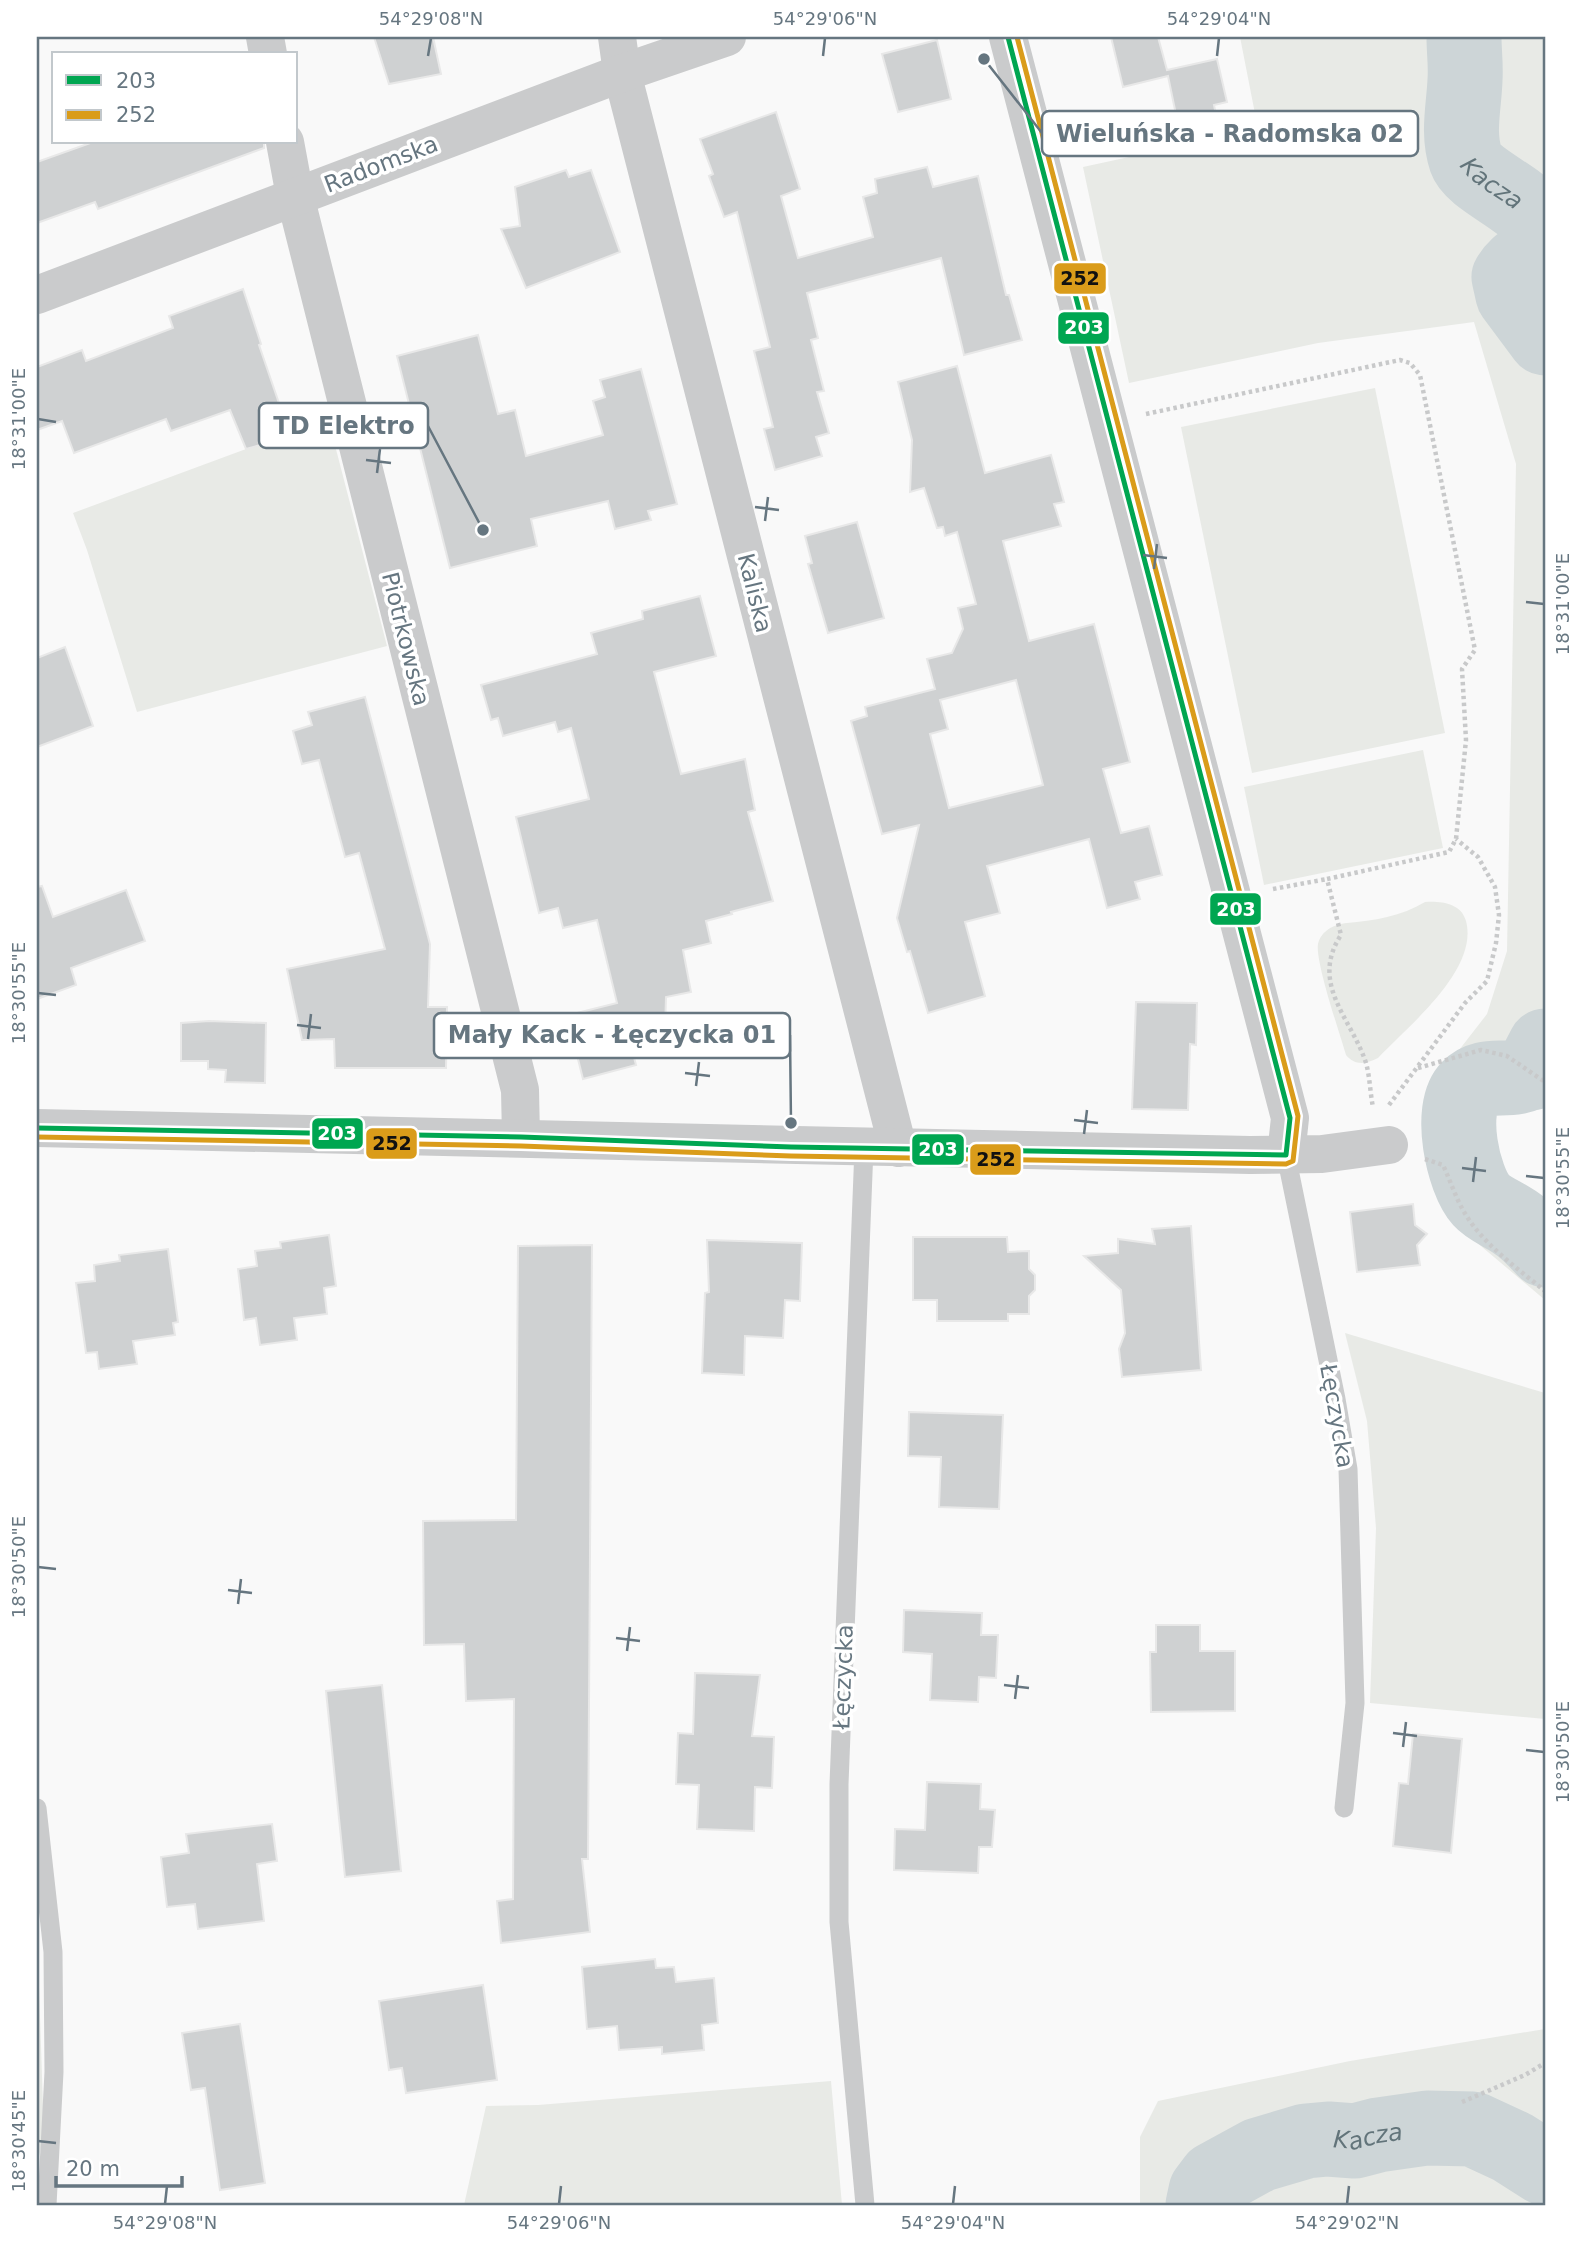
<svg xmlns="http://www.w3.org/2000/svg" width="1582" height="2242" font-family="'DejaVu Sans',sans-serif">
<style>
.green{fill:#e8eae6}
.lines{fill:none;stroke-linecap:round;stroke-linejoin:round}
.river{stroke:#cdd5d7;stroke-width:75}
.building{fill:#cfd1d2;stroke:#e8e8e8;stroke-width:2;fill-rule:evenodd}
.path{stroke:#c8c9ca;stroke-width:4.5;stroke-dasharray:3.5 3.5;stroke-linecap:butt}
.lane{stroke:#cacbcc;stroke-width:19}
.street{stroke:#cacbcc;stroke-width:38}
.bus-1-casing{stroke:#fff;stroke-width:10}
.bus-2-casing{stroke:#fff;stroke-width:10}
.bus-1{stroke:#00a651;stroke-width:5}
.bus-2{stroke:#da9c1a;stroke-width:5}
.ticks{fill:none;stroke:#667680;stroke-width:2.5}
.labels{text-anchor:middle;stroke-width:7;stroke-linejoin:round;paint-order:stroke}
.street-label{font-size:23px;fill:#667680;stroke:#fff}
.water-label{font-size:24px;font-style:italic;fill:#62747a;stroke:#fff}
.leader{fill:none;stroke:#667680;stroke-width:2.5}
.callout-dot{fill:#667680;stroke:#fff;stroke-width:2.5}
.callout{fill:#fff;stroke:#667680;stroke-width:2.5}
.callout-label{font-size:24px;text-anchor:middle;font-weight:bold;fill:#667680}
.line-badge{stroke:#fff;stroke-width:2.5}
.badge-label{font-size:19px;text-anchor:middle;font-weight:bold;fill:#fff}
.pale-badge-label{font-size:19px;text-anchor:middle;font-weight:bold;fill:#111}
.neatline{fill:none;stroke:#667680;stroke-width:2.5}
.ticks-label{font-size:18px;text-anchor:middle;fill:#667680}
</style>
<rect width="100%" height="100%" fill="#f9f9f9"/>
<!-- green -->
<g class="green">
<polygon points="1240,37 1545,37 1545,1082 1529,1088 1509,1090 1495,1109 1487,1143 1488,1178 1502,1189 1524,1193 1545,1210 1545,1300 1450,1220 1435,1167 1428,1090 1487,1014 1507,951 1516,464 1474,322 1318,343 1129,383 1083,167 1258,129"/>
<polygon points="1375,388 1445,733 1252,773 1181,427"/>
<polygon points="330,426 387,646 137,712 87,550 73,513 246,449"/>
<polygon points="1423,750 1443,848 1264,885 1244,787"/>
<path d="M1425,902c16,-1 36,1 41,19 13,49 -58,105 -88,137 -12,6 -23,8 -32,-3 -6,-21 -31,-94 -28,-111 3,-13 16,-20 29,-21 26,-2 55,-7 78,-21z"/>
<polygon points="1345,1333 1545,1393 1545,1719 1370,1703 1376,1528 1367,1421"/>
<polygon points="37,1926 44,2136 37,2164"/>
<polygon points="1545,2029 1545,2137 1533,2182 1545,2191 1545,2205 1140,2205 1140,2137 1158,2101 1350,2061"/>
<polygon points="831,2081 842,2205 464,2205 486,2106 538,2105"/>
</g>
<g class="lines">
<!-- river -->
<g class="river">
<path id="s1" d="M1464,37c0,14 2,29 1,43 -1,27 -8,53 1,80 9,26 97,52 73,88 -7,11 -20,12 -30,29l4,18 32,43"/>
<path d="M1545,1046l-14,27c-5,1 -10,3 -15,4 -16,3 -34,-3 -47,11 -21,21 -6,92 12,112 8,9 22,14 32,21 12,7 23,19 32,29"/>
<path id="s2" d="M1203,2205l3,-14 9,-12 44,-24 47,-14 22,-2 27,2 23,-6 49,-7 46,1 39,18 33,21"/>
</g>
</g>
<!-- building -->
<g class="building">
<polygon points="374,37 433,37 441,74 389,84"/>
<polygon points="1111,37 1158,37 1167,70 1217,59 1227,102 1214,105 1218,125 1180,134 1168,76 1123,87"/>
<polygon points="937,40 951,99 898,112 882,54"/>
<polygon points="776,112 800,189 781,196 798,258 873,237 863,197 877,193 875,179 927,167 933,187 978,176 1006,295 1009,295 1022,340 964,355 941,258 807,293 818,338 811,340 824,391 817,392 829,433 816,437 822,456 775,470 764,429 773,427 754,351 770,347 737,212 724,217 709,176 713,174 700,139"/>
<polygon points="93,142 264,142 264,148 98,209 95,202 37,223 37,162"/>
<polygon points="566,170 569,177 591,170 620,252 526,288 501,229 520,226 515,187"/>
<polygon points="243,289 261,344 259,345 282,412 277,413 285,438 246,449 230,410 171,431 166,419 74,453 62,421 37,430 37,367 82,350 86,361 173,328 169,316"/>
<polygon points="478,335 498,414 515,410 526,456 603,435 593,401 605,397 600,380 641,369 677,504 648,511 651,520 615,529 608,501 531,519 537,546 450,568 397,356"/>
<path d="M957,366l28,107 66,-18 13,47 -10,2 7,22 -58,15 26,100 65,-17 36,138 -27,7 18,64 28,-7 13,49 -27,7 5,17 -33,9 -18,-69 -102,27 13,47 -35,9 20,74 -57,17 -18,-62 -3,1 -10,-34 22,-93 -37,9 -31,-113 16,-5 -2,-9 70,-18 -8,-30 25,-6 11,-24 -5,-21 18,-4 -19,-72 -12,4 -2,-9 -6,1 -13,-40 -14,4 2,-52 -14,-58zM1016,680l27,105 -94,23 -19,-74 18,-5 -8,-29z"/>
<polygon points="857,522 884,618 828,633 808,564 812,563 805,536"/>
<polygon points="700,596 716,656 654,672 681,774 745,759 755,810 748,812 773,901 731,912 732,914 706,921 711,943 683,950 691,992 666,997 665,1030 627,1030 636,1065 583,1079 571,1031 559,1031 557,1018 617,1003 597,920 563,928 558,908 539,913 516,817 589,799 571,728 558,732 555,722 503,736 498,718 491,720 481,685 597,654 591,633 643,619 642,611"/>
<polygon points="65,647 93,726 37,747 37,658"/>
<polygon points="365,697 430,944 428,1007 447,1007 446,1068 335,1068 334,1039 302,1040 287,969 385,949 359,853 345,857 319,760 302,764 293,731 312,725 308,712"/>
<polygon points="42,886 53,917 126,890 145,941 71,968 76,985 37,999 37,887"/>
<polygon points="1136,1002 1197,1003 1196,1045 1190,1044 1188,1110 1132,1109"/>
<polygon points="209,1021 266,1023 265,1083 225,1082 226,1070 208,1069 208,1061 181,1061 181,1023"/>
<polygon points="1413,1204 1415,1225 1427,1234 1417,1245 1420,1265 1357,1272 1350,1212"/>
<polygon points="1191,1226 1201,1370 1122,1377 1119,1349 1125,1333 1121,1290 1084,1256 1118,1253 1118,1239 1155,1244 1152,1229"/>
<polygon points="329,1235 336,1286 324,1288 327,1314 294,1318 297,1340 260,1345 256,1318 244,1320 238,1269 257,1266 255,1251 281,1248 280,1242"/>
<polygon points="913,1237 1007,1237 1008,1252 1029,1251 1029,1269 1035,1275 1035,1290 1029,1296 1029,1314 1008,1314 1008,1321 937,1321 937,1300 913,1300"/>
<polygon points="707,1240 802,1243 800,1301 785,1300 783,1338 745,1336 744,1375 702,1373 705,1293 709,1292"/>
<polygon points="592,1245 588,1859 582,1859 590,1932 501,1943 497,1901 513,1899 514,1699 466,1701 464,1644 424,1645 423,1521 516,1520 518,1246"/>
<polygon points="168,1249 178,1322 173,1323 175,1335 133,1341 137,1364 99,1369 97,1352 86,1353 76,1283 95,1281 94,1265 120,1261 119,1255"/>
<polygon points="909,1412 1003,1415 999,1509 939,1507 941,1457 908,1456"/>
<polygon points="904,1610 982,1613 981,1635 998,1635 996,1678 979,1677 978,1702 930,1700 932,1654 903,1652"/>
<polygon points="1156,1625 1200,1625 1200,1651 1235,1651 1235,1711 1151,1712 1150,1652 1156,1652"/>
<polygon points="695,1673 760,1675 752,1736 774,1737 772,1788 755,1787 754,1831 697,1829 699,1785 676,1784 678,1733 693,1734"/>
<polygon points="382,1685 401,1871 345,1877 326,1691"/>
<polygon points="1413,1734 1462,1739 1451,1853 1393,1846 1399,1783 1408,1784"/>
<polygon points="927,1782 981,1784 980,1809 995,1810 992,1847 979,1847 978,1873 894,1870 895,1829 925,1830"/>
<polygon points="272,1824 277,1861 257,1864 264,1921 198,1929 195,1904 167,1907 161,1857 189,1853 186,1834"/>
<polygon points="655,1959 656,1968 674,1967 676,1982 714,1978 718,2023 702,2025 704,2050 662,2054 662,2047 619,2050 617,2026 587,2029 582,1967"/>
<polygon points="483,1985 497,2080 406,2093 402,2068 389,2070 379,2001"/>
<polygon points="240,2024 265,2183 220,2190 205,2088 191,2090 182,2033"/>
</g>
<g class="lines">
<!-- path -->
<g class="path">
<path d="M1146,414l254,-54 10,3 10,12 55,275 -13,19 4,71 -10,99 -7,13 -122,27 14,56c-32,49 11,84 25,128 4,14 4,30 7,44"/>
<polyline points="1273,889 1327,879"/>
<polyline points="1418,1068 1481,1050 1507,1056 1545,1082"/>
<polyline points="1389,1105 1465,1003 1487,981 1496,943 1499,915 1495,887 1478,857 1456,839"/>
<path d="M1425,1159l18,6c7,15 12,31 20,45 19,34 53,57 82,81"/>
<polyline points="1462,2102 1525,2075 1545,2063"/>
</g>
<!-- lane -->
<g class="lane">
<polyline points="864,1148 839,1784 839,1922 865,2205"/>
<polyline points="1286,1155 1336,1399 1348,1469 1355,1703 1344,1808"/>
<polyline points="37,1808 53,1952 54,2072 47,2205"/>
</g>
<!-- street -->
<g class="street">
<polyline points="265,37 268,54"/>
<polyline points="617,37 622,73 898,1148"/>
<polyline points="1008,37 1290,1118 1286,1155"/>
<polyline points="285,142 295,196 520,1090 521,1137"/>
<polyline points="37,295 622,73 727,37"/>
<path d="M37,1128c404,8 808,19 1213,27l72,-1 67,-9"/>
</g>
<!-- bus-1 casing -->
<g class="bus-1-casing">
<polyline id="bus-1" points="37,1128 521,1137 791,1147 1286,1155 1290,1118 1008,37"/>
</g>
<!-- bus-2 casing -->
<g class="bus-2-casing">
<polyline id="bus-2" points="37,1137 521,1146 791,1156 1286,1164 1293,1161 1298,1116 1017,37"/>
</g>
<!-- bus-1 -->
<use href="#bus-1" class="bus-1"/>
<!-- bus-2 -->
<use href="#bus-2" class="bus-2"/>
</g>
<!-- ticks -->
<path class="ticks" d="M428,56l3,-18M823,56l2,-18M1217,56l2,-18M38,419l18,3M366,460l25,3M377,473l3,-24M755,507l24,3M765,521l3,-24M1143,555l24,3M1154,569l3,-25M1526,602l18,2M38,993l18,2M297,1025l24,3M308,1039l3,-25M685,1073l25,3M696,1086l3,-24M1074,1120l24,3M1084,1134l3,-24M1462,1168l24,3M1526,1176l18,2M1473,1182l3,-25M38,1567l18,2M228,1590l24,3M238,1604l3,-25M616,1638l24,3M627,1651l3,-24M1004,1685l25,3M1015,1699l3,-24M1393,1733l24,3M1403,1747l3,-25M1526,1750l18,2M38,2141l18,2M165,2204l2,-18M559,2204l2,-18M953,2204l2,-18M1347,2204l2,-18"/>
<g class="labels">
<!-- street labels -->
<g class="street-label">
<text transform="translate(381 164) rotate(-21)" y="8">Radomska</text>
<text transform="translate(755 593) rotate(76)" y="8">Kaliska</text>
<text transform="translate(406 639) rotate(76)" y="8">Piotrkowska</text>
<text transform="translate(1337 1416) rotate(80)" y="8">Łęczycka</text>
<text transform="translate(843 1677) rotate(-88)" y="8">Łęczycka</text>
</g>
<!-- water labels -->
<g class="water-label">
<text dy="8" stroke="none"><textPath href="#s1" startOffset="159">Kacza</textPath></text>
<text dy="8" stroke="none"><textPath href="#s2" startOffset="191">Kacza</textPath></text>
</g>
</g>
<!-- callouts -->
<path class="leader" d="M984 59L1042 133M483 530L428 426M791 1123L790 1035"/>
<g class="callout-dot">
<circle cx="984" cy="59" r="7"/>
<circle cx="483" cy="530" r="7"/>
<circle cx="791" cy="1123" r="7"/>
</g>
<g class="callout">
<rect x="1042" y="111" width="376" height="45" rx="7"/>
<rect x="259" y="403" width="169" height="45" rx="7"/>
<rect x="434" y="1013" width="356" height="45" rx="7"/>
</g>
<g class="callout-label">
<text x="1230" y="142">Wieluńska - Radomska 02</text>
<text x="344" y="434">TD Elektro</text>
<text x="612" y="1043">Mały Kack - Łęczycka 01</text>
</g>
<g class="line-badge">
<rect x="1053" y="262" width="54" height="33" rx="7" fill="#da9c1a"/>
<rect x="1057" y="311" width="53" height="34" rx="7" fill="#00a651"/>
<rect x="1209" y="892" width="53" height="34" rx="7" fill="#00a651"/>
<rect x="311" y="1117" width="53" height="33" rx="7" fill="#00a651"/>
<rect x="365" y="1127" width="53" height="33" rx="7" fill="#da9c1a"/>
<rect x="911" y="1133" width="54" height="33" rx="7" fill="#00a651"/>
<rect x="969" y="1143" width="53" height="33" rx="7" fill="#da9c1a"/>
</g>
<g class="badge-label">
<text x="1084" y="334">203</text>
<text x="1236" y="916">203</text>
<text x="337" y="1140">203</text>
<text x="938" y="1156">203</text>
</g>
<g class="pale-badge-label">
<text x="1080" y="285">252</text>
<text x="392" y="1150">252</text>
<text x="996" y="1166">252</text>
</g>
<!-- border -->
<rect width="1582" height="2242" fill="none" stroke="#ffffff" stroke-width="77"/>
<!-- legend -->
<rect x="52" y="52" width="245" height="91" fill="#ffffff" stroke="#c2c8cc" stroke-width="2"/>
<rect x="66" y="75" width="35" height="10" fill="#00a651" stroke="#c2c8cc" stroke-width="2"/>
<text x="116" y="88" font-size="21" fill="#667680">203</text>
<rect x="66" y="110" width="35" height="10" fill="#da9c1a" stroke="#c2c8cc" stroke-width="2"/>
<text x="116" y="122" font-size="21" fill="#667680">252</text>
<!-- scale -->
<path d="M56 2176v10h126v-10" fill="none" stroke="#667680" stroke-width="3.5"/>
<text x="66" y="2176" font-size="21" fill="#667680" stroke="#ffffff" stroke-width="5" paint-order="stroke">20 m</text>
<rect x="38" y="38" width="1506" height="2166" class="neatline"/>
<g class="ticks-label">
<text x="431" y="25">54°29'08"N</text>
<text x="825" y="25">54°29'06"N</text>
<text x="1219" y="25">54°29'04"N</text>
<text transform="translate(19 419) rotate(-90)" y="6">18°31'00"E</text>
<text transform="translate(1563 604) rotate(-90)" y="6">18°31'00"E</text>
<text transform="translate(19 993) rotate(-90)" y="6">18°30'55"E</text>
<text transform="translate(1563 1178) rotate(-90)" y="6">18°30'55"E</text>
<text transform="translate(19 1567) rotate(-90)" y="6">18°30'50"E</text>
<text transform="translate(1563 1752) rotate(-90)" y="6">18°30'50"E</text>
<text transform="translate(19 2141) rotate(-90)" y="6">18°30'45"E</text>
<text x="165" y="2229">54°29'08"N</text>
<text x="559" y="2229">54°29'06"N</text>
<text x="953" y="2229">54°29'04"N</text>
<text x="1347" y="2229">54°29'02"N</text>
</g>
</svg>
